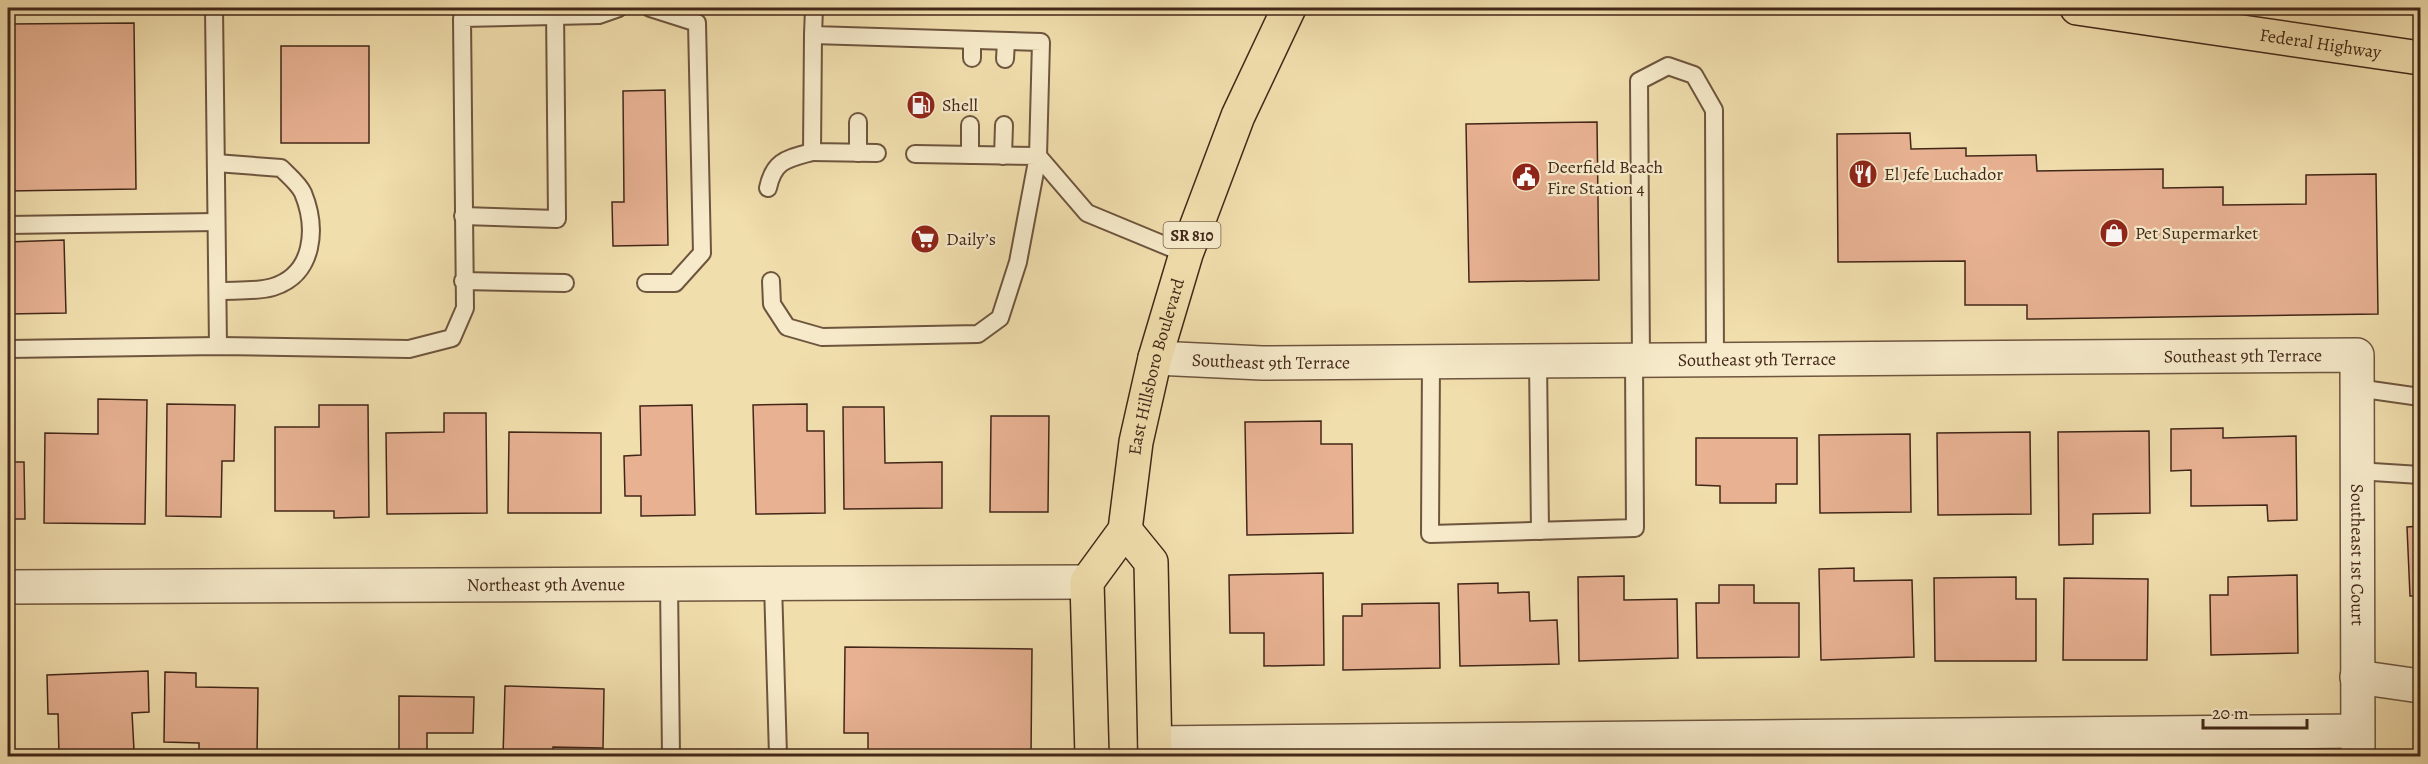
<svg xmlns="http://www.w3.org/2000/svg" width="2428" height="764" font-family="Alegreya,serif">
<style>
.building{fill:#e7b192;stroke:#432719;stroke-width:1.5}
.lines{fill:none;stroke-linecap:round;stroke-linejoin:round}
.lane-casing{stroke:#6e553e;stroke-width:20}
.street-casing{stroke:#6e553e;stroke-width:36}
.primary-casing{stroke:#432719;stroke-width:36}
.lane{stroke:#f6eaca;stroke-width:16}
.street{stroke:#f6eaca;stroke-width:33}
.primary{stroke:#f1dead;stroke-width:33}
.labels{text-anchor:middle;stroke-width:4.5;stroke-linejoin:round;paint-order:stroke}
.shield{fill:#f6eaca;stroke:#79624e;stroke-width:1.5}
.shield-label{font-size:16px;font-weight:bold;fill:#432719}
.street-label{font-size:18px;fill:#432719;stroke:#f6eaca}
.poi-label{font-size:18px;fill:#432719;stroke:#f6eaca;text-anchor:start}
</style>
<rect width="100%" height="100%" fill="#f1dead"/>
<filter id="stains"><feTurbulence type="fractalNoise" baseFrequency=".00333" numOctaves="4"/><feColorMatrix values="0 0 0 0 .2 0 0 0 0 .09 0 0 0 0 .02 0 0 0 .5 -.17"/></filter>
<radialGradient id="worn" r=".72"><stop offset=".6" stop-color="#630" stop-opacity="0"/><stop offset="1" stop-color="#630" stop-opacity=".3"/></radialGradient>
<!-- building -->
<g class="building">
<polygon points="134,23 136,189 8,191 8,24"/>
<rect x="281" y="46" width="88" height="97"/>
<polygon points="665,90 668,245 613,246 612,202 624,202 623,91"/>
<polygon points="1597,122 1599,280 1469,282 1466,124"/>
<polygon points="1910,133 1911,149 1966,148 1966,156 2036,155 2037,171 2163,169 2163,188 2223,187 2223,205 2306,204 2306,175 2376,174 2378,314 2027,319 2027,305 1965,305 1965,261 1838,262 1837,134"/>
<polygon points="64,240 66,313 8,314 8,242"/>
<polygon points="98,399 147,400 145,524 44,523 45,433 98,434"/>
<polygon points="167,404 235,405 234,461 222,461 221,517 166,516"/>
<polygon points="807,404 807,431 824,431 825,513 756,514 753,405"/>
<polygon points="319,405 368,405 369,517 334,518 334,511 275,511 275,427 319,427"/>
<polygon points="692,405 695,515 641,516 641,496 625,496 624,456 641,455 640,406"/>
<polygon points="843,407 884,407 885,463 942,462 942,508 844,509"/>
<polygon points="444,413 486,413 487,513 387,514 386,433 444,432"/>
<polygon points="991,416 1049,416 1048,512 990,512"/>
<polygon points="1321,421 1321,444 1352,444 1353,533 1247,535 1245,422"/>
<polygon points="2223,428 2223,438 2296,436 2297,520 2268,521 2267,505 2191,506 2191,470 2171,471 2171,429"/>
<polygon points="2149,431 2150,513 2093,514 2093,544 2059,545 2058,432"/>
<polygon points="509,432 601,433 601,513 508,513"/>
<polygon points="2030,432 2031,514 1938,515 1937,433"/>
<polygon points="1910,434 1911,512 1820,513 1819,435"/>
<polygon points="1696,438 1797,438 1797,484 1776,484 1776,503 1720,503 1720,486 1696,485"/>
<polygon points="8,440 9,462 24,462 25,519 8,519"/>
<polygon points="2420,526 2420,596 2410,596 2407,527"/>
<polygon points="1854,568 1854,581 1912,580 1914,657 1821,660 1819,569"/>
<polygon points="1323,573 1324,665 1264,666 1264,633 1230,633 1229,575"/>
<polygon points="2297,575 2298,653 2211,655 2210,595 2228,595 2228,577"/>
<polygon points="1624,576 1624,600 1677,599 1678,658 1579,661 1578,577"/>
<polygon points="2016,577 2016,599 2036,599 2036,661 1935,661 1934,578"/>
<polygon points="2064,578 2148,579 2147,660 2063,660"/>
<polygon points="1498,583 1498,593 1529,592 1530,621 1557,620 1559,664 1460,666 1458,584"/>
<polygon points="1719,585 1754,585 1754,603 1799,603 1799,657 1697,658 1696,603 1719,603"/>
<polygon points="1439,603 1440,668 1343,670 1343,616 1362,616 1362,604"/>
<polygon points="845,647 1032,649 1031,756 901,756 901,750 868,750 868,733 844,733"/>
<polygon points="148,671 149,712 132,713 134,750 86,752 86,756 59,756 58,714 48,714 47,675"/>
<polygon points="165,672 196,673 196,687 258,688 257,756 199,756 199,743 164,742"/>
<polygon points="505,686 604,689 603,748 553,747 553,756 503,756"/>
<polygon points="399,696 474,697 473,733 427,733 427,756 399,756"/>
<polygon points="8,703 10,703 12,749 8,749"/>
</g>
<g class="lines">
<!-- lane casing -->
<g class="lane-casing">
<g id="lane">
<polyline points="214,8 218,346"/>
<polyline points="814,8 813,35 1041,42 1038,156 1087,213 1186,254"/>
<polyline points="813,35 812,152 877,153"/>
<polyline points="972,40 972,58"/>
<polyline points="1005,59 1006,41"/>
<polyline points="858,153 858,122"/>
<polyline points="970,155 970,125"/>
<polyline points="1003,156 1004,125"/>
<path d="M216,163l65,5c7,7 18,16 22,25 14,34 12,81 -30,94 -16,5 -38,3 -55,4"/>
<path d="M768,188c6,-28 19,-29 44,-36"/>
<polyline points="463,216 557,219 555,8"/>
<polyline points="8,225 216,222"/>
<polyline points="463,281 565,283"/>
<polyline points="771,281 772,304 787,327 822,337 978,334 1000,318 1018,262 1038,156 915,154"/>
<polyline points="646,283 675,283 702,253 697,23 650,8"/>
<polyline points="8,349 218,346 409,349 452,338 465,308 462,18 599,15 619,8"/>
<polyline points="1641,360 1639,81 1668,66 1694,75 1714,110 1715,360"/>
<polyline points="1538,361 1540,531"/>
<polyline points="1431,362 1430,534 1635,528 1634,360"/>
<polyline points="2357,388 2420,397"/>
<polyline points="2357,471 2420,475"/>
<polyline points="669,584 671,756"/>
<polyline points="773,584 778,756"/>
</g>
</g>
<!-- street casing -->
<g class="street-casing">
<g id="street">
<path id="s1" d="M1155,358l107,5 1095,-8 1,401"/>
<path id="s2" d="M8,587l1079,-5"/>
<polyline points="2357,677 2420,686"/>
<polyline points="1155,743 2357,731"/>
</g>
</g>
<!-- primary casing -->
<g class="primary-casing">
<g id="primary">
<path id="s3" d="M2077,8l343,50"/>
<polyline points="1125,530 1151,562 1155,756"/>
<path id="s4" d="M1092,756l-5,-174 38,-52 11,-88 19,-84 31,-104 52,-138 51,-108"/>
</g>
</g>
<!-- lane -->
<use href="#lane" class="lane"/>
<!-- street -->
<use href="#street" class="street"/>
<!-- primary -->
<use href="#primary" class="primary"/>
</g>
<!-- icons -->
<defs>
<g id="fuel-disc" transform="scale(1.5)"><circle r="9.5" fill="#8f2418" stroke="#f6eaca"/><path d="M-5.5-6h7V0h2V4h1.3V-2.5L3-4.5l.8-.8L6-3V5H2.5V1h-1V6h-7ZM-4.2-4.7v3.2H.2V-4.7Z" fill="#fff"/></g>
<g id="restaurant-disc" transform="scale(1.5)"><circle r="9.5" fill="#8f2418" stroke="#f6eaca"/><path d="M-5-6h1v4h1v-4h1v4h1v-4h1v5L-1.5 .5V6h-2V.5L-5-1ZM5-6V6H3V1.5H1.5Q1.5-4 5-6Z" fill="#fff"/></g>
<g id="civic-disc" transform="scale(1.5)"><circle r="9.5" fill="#8f2418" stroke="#f6eaca"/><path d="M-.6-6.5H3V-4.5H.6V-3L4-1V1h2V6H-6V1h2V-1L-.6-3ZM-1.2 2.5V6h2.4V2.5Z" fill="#fff"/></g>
<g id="shop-disc" transform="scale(1.5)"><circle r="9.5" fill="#8f2418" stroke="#f6eaca"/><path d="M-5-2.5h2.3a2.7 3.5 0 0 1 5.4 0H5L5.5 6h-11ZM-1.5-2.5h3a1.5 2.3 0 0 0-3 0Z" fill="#fff"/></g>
<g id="supermarket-disc" transform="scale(1.5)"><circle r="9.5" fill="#8f2418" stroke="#f6eaca"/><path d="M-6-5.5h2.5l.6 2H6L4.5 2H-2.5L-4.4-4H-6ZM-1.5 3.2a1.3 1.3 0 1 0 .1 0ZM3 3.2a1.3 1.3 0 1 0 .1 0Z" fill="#fff"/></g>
</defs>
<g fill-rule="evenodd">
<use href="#fuel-disc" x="921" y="105"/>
<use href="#restaurant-disc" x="1863" y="174"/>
<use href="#civic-disc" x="1526" y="177"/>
<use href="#shop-disc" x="2114" y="233"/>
<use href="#supermarket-disc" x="925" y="239"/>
</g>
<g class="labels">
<!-- shield labels -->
<rect class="shield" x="1163.5" y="222" width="57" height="26" rx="4.5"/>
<g class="shield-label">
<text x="1192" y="241">SR 810</text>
</g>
<!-- street labels -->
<g class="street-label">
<text dy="6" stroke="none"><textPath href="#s3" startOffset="246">Federal Highway</textPath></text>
<text dy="6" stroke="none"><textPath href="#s1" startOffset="1088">Southeast 9th Terrace</textPath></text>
<text dy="6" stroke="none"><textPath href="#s1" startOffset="602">Southeast 9th Terrace</textPath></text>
<text dy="6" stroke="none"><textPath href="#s1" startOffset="116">Southeast 9th Terrace</textPath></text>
<text dy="6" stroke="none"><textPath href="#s4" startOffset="405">East Hillsboro Boulevard</textPath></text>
<text dy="6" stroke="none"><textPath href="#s1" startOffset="1402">Southeast 1st Court</textPath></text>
<text dy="6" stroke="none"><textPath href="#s2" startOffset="538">Northeast 9th Avenue</textPath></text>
</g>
<!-- poi labels -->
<g class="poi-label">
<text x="942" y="111">Shell</text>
<text x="1547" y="173">Deerfield Beach<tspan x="1547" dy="21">Fire Station 4</tspan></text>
<text x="1884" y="180">El Jefe Luchador</text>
<text x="2135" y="239">Pet Supermarket</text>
<text x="946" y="245">Daily’s</text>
</g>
</g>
<!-- margin -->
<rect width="2428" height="764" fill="none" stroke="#f1dead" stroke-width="30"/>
<rect x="9" y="9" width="2410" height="746" fill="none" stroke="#432719" stroke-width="3"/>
<rect x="15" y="15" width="2398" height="734" fill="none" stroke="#432719" stroke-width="1.5"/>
<!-- scale -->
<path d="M2203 719v9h104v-9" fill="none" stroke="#432719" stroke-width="3"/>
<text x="2212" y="719" font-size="18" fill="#432719" stroke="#f6eaca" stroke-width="4.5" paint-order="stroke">20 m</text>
<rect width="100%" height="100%" filter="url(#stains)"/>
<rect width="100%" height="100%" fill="url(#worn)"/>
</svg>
